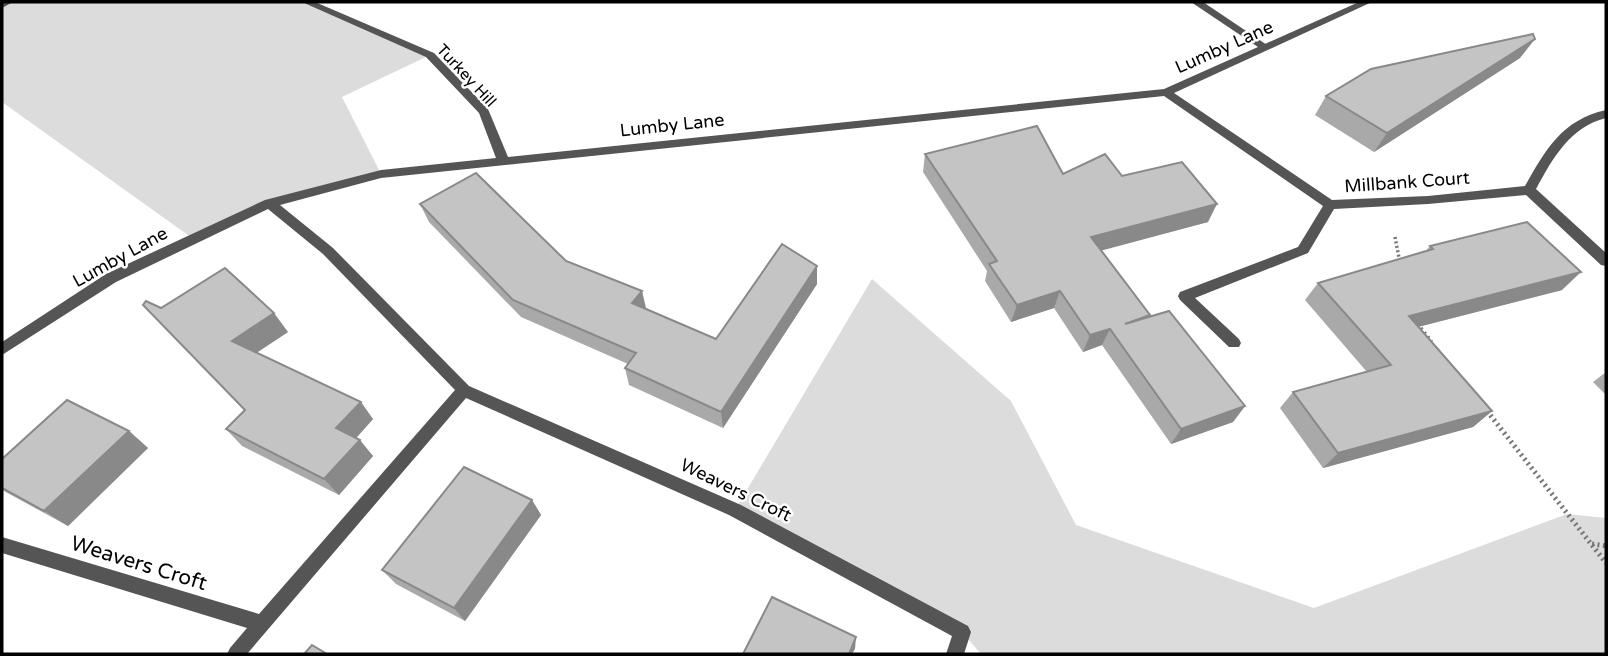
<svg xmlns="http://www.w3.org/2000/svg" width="1608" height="656" font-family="'Varela Round',sans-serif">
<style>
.green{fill:#dcdcdc}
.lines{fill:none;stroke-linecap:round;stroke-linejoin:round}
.path-far1{stroke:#777;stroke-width:3.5;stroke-dasharray:2 2.5;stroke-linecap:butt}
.path{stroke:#777;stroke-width:5;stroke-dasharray:2 3.5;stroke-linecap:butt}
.service{fill:#555;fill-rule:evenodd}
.minor{fill:#555;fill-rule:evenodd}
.tertiary{fill:#555;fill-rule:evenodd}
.wall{fill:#a9a9a9}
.shaded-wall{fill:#898989}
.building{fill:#c4c4c4;stroke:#898989;stroke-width:2}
.labels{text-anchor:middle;stroke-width:5;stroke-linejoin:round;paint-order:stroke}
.far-street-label{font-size:16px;fill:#000;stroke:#fff}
.street-label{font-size:18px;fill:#000;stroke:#fff}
.near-street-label{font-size:21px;fill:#000;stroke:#fff}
</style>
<rect width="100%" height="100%" fill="#fff"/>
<!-- green -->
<g class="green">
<polygon points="8,2 307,2 430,55 342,97 381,174 269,203 192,238 2,102 2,5"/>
<polygon points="872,279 1011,401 1076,525 1314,608 1567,514 1606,518 1606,654 981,654 962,632 735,510"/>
</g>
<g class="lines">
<!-- path-far1 -->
<polyline class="path-far1" points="1395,237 1400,263"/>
<!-- path -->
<g class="path">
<polyline points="1417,324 1431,342"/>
<polyline points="1487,411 1606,563"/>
<polyline points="1592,544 1606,546"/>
</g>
<!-- service -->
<polygon class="service" points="1191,2 1203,2 1270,47 1269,49 1261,49"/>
<!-- minor -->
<path class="minor" d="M302,2h13l119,51 54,56 20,48 656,-68 195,-87h13l-198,91 158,107 96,-4 97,-10c21,-37 37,-66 81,-76v8c-36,9 -53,40 -70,71l70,64v13l-5,-1 -75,-70 -98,9 -94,5 -26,44 -113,45 44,41 2,4 -2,4h-10l-49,-47 -2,-4 2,-4 118,-45 25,-41 -159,-110 -783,82 -101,27 53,43 136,138 272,119 227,121 3,6 -7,22h-18l6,-18 -223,-121 -263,-117 -219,256h-20l3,-6 17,-20 -245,-75v-16l257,77 196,-224 -132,-136 -55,-45 -152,73 -114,73v-13l104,-68 159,-74 116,-30 115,-12 -17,-45 -53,-56z"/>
<!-- tertiary -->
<polygon class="tertiary" points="2,2 13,2 2,8"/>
</g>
<!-- wall -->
<g class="wall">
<polygon points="1520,58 1374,152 1315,115 1326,96"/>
<polygon points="925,154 1063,174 1122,176 1208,222 1101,250 1150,315 1245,406 1233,422 1171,444 1102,345 1083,352 1054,308 1011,322 985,281 987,271 923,172"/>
<polygon points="420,204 642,291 645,309 716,339 817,266 817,284 723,428 629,385 625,368 628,364 521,317 429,222"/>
<polygon points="1430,246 1562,290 1418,327 1492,411 1473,427 1323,468 1280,408 1293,392 1367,372 1305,300 1318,283 1425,252"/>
<polygon points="161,308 288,332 256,353 373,419 356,438 373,456 339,495 242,446 226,429 245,410"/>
<polygon points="1606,372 1606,395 1593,382"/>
<polygon points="129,431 148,448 68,526 2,490 2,459"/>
<polygon points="532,500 541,515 465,621 396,584 382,570"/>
</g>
<!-- shaded-wall -->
<g class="shaded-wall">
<polygon points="1535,39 1520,58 1374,152 1387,133"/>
<polygon points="1217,204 1208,222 1085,255 1091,237"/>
<polygon points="817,266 817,284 723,428 721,412"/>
<polygon points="1581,272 1562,290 1394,333 1409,316"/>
<polygon points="642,291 646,308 637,320 632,303"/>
<polygon points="1060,291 1054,308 1011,322 1017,305"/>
<polygon points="274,313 288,332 247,359 232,341"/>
<polygon points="1110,329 1102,345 1083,352 1090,335"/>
<polygon points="361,402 373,419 350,445 336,428"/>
<polygon points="1245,406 1233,422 1171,444 1181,429"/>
<polygon points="1492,411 1473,427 1323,468 1338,453"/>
<polygon points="129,431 148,448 68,526 44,511"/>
<polygon points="360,440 373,456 339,495 324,479"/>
<polygon points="532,500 541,515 465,621 454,608"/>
<polygon points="856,637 855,649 852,654 849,654"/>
</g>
<!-- building -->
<g class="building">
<polygon points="1533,34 1535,39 1387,133 1326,96 1371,69"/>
<polygon points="1037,126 1063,174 1105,154 1122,176 1182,162 1217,204 1091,237 1150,315 1125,324 1169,311 1245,406 1181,429 1110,329 1090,335 1060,291 1017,305 989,264 997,261 925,154"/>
<polygon points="476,173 566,261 642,291 632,303 716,339 782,244 817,266 721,412 625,368 636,353 513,300 420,204"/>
<polygon points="1527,222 1581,272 1409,316 1492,411 1338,453 1293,392 1391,365 1318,283 1433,249 1430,246"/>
<polygon points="225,268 274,313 232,341 361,402 336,428 360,440 324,479 226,429 245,410 143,305 146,301 161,308"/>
<polygon points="67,400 129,431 44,511 2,488 2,459"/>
<polygon points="464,467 532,500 454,608 382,570"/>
<polygon points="772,597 856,637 849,654 743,654"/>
<polygon points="312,645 327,654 304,654"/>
</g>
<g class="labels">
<!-- far-street labels -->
<g class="far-street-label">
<text transform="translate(467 75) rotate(47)" y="6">Turkey Hill</text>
</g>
<!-- street labels -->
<g class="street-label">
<text transform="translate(1224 47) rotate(-24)" y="6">Lumby Lane</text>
<text transform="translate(672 125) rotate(-6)" y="6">Lumby Lane</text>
<text transform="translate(1407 182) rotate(-4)" y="6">Millbank Court</text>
<text transform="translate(120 257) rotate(-29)" y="6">Lumby Lane</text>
<text transform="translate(736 490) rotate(26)" y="6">Weavers Croft</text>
</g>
<!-- near-street labels -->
<g class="near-street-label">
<text transform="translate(139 563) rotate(17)" y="7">Weavers Croft</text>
</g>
</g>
<!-- border -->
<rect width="1608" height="656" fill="none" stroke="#000000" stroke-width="7"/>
</svg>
